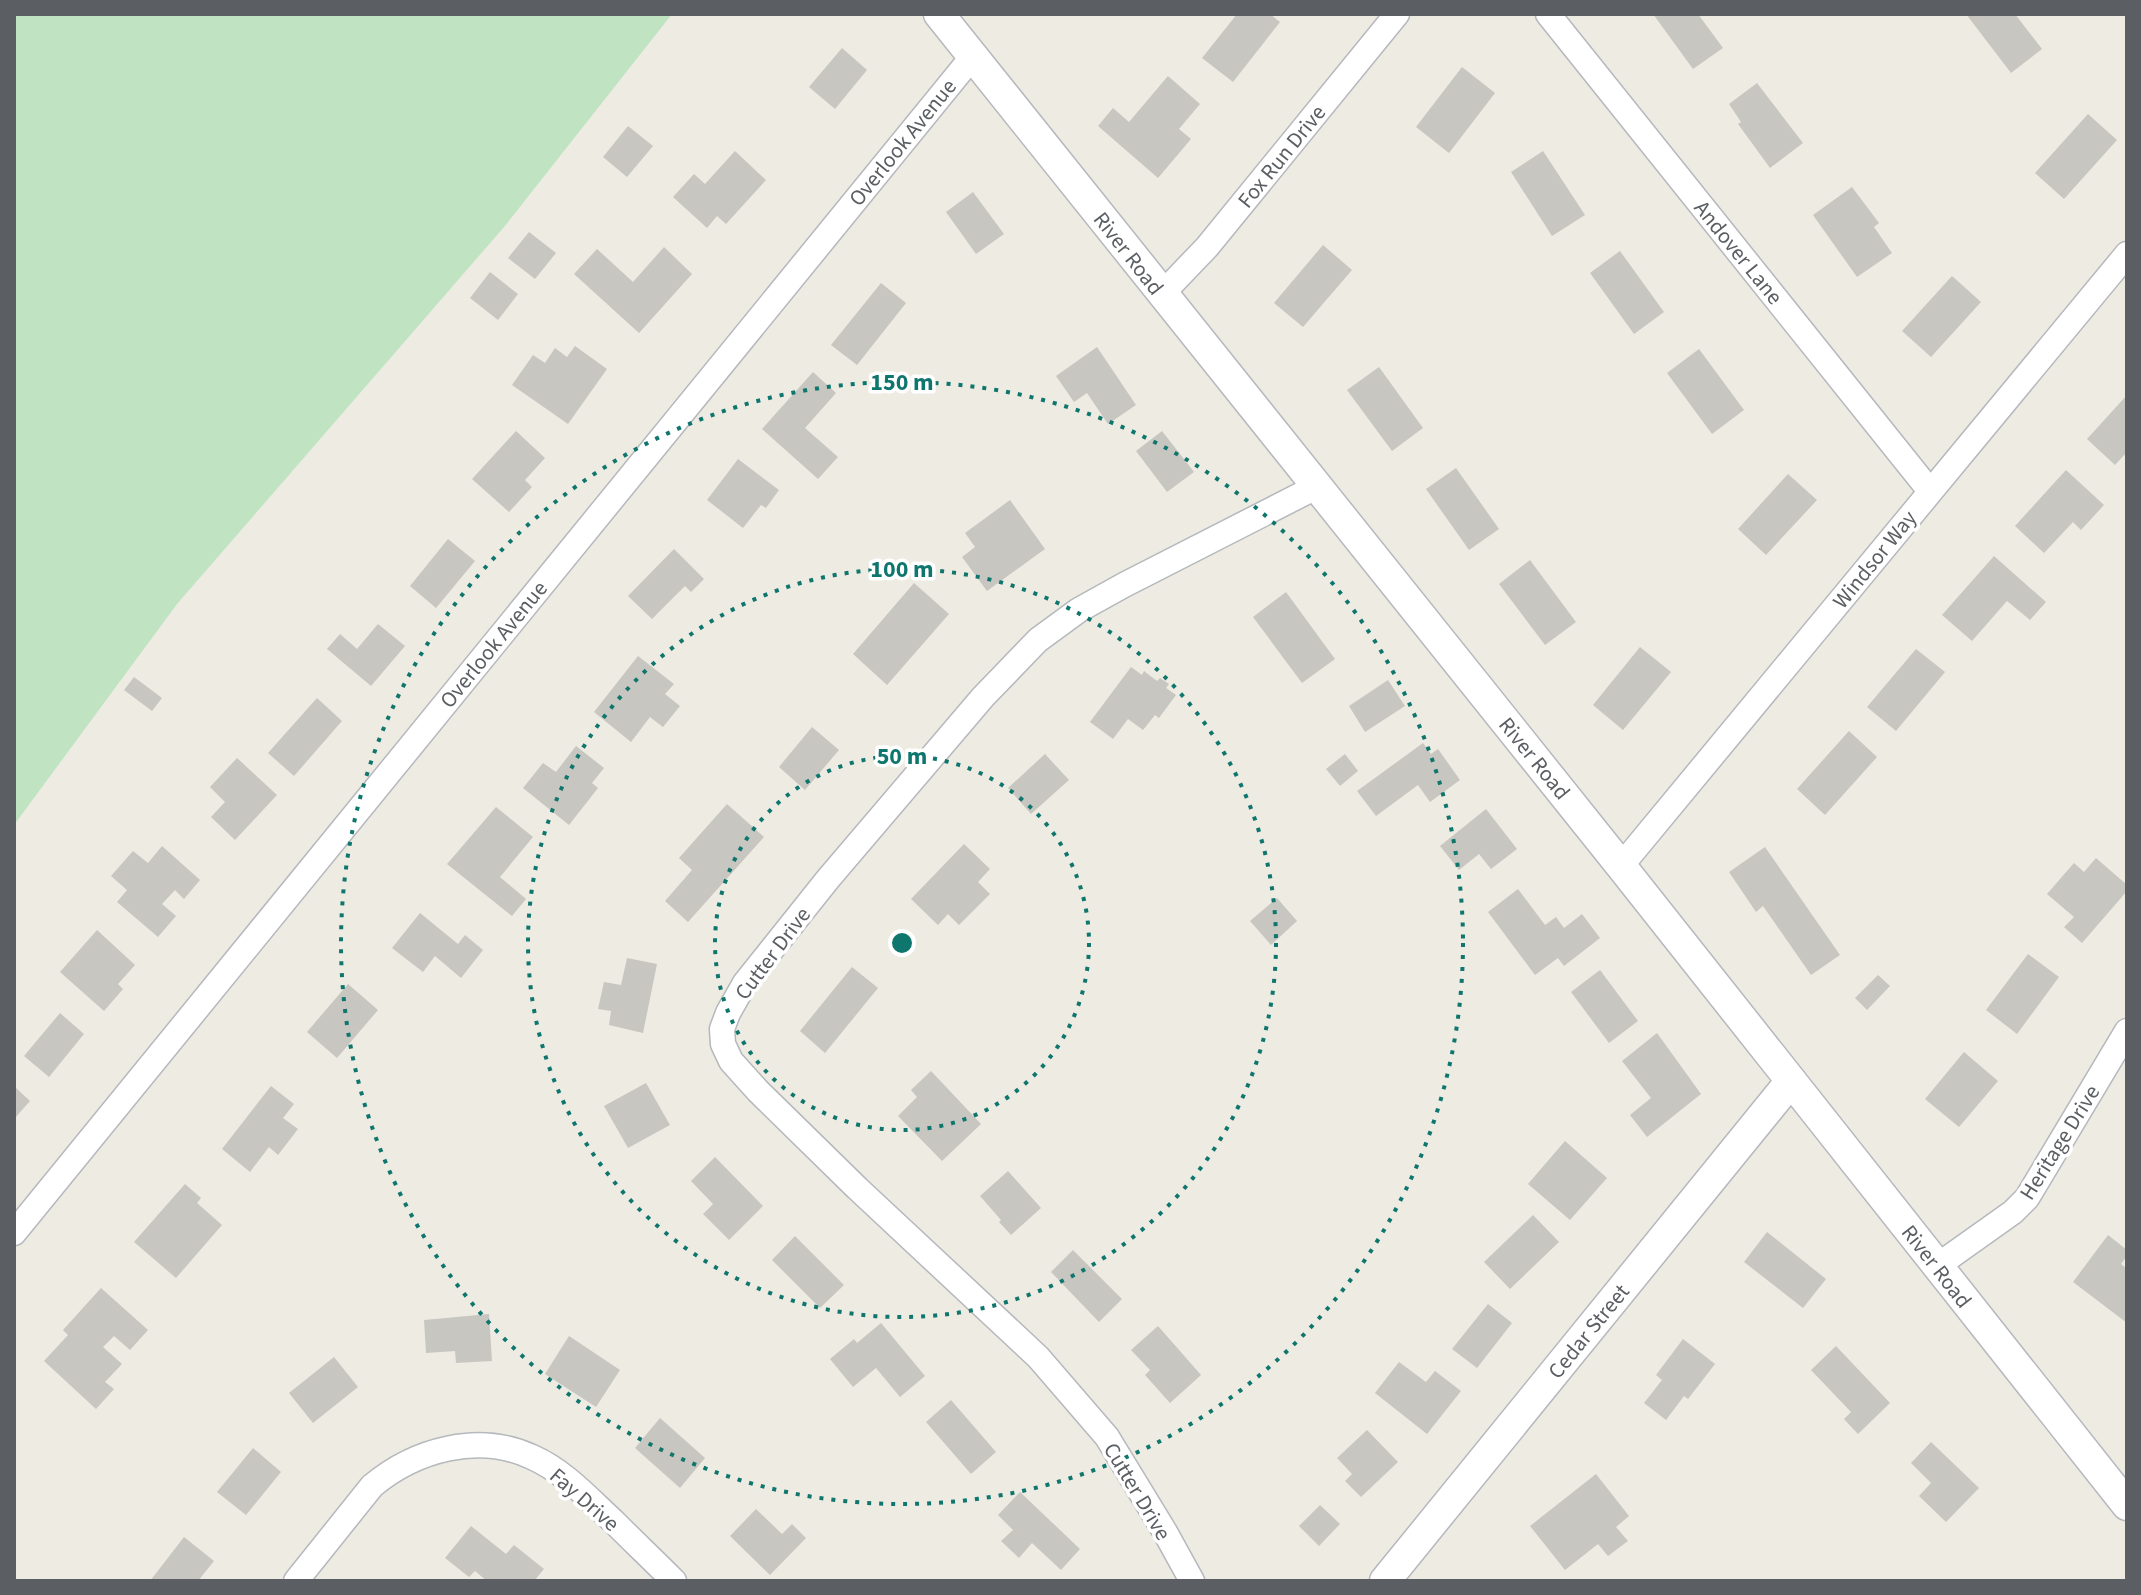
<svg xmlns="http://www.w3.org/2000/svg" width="2141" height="1595" font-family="'Source Sans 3',sans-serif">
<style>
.green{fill:#c0e3c2}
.building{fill:#c8c6c0}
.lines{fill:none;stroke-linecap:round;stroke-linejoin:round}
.minor-casing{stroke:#b5b8bc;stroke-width:27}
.tertiary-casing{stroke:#b5b8bc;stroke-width:33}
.minor{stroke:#fff;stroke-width:24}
.tertiary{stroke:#fff;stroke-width:30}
.ring{fill:none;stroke:#0f766e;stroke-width:4;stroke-dasharray:4 8}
.labels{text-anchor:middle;stroke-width:7;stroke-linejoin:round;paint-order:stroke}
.street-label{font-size:22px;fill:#5b5e62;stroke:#fff}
.centre{fill:#0f766e;stroke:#fff;stroke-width:4}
.ring-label{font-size:24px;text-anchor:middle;font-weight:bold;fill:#0f766e;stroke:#fff;stroke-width:7;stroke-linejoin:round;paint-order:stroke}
</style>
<rect width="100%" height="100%" fill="#edebe2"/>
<!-- green -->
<polygon class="green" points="14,14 672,14 504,227 177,604 14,825"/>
<!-- building -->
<g class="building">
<polygon points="1237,14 1270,14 1280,22 1233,82 1202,58"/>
<polygon points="1653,14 1698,14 1723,48 1693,69"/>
<polygon points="1966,14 2015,14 2042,49 2011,73"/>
<polygon points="842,48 867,70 835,109 809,87"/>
<polygon points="1462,67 1495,93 1449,153 1416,127"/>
<polygon points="1168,76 1200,104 1179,129 1191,139 1158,178 1098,126 1113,108 1129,122"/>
<polygon points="1757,83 1803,143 1770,168 1738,124 1741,122 1729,104"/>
<polygon points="2088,114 2117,140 2064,199 2035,173"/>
<polygon points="628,126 653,146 627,177 603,157"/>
<polygon points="735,151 766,180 726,224 717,216 707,228 673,197 694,174 705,184"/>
<polygon points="1543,151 1585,215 1552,236 1511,172"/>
<polygon points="1852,187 1879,223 1874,227 1892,253 1857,277 1813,215"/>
<polygon points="973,192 1004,234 976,254 946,212"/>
<polygon points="529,232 556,253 535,279 508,258"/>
<polygon points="1323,245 1352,270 1303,327 1274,303"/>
<polygon points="664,247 692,274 639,333 574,274 597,249 633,282"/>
<polygon points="1620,251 1664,312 1634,334 1590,273"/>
<polygon points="490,272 518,294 498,320 470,298"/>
<polygon points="1952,276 1981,302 1931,357 1902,331"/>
<polygon points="881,283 906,303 857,365 831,345"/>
<polygon points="575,346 607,369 568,424 512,385 533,355 545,363 555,348 567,357"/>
<polygon points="1097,347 1136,405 1108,424 1087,393 1074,402 1056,376"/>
<polygon points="1699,349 1744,410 1712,434 1667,373"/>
<polygon points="1379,367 1423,428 1392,451 1347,390"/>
<polygon points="813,372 836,393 805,428 838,457 818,479 762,429"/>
<polygon points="2127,395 2127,452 2115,465 2087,439"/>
<polygon points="516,431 545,458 525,480 532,487 509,512 472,479"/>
<polygon points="1162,431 1194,472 1167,492 1136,451"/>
<polygon points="738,459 779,490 766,508 761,505 743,528 707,500"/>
<polygon points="1456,468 1499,529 1469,550 1426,489"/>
<polygon points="2066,470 2104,505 2081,530 2073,522 2044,553 2015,526"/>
<polygon points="1788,474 1817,500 1766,555 1738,529"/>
<polygon points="1010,500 1045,549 987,591 962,557 975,547 965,533"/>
<polygon points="448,539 475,561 436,608 410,586"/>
<polygon points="674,549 704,579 691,592 685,586 652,619 628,596"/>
<polygon points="1994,556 2046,602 2030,620 2007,601 1972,641 1942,615"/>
<polygon points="1530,560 1576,622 1545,645 1499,584"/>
<polygon points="914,583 949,614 887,685 853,654"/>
<polygon points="1286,592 1335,659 1302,683 1253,617"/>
<polygon points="378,624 405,646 371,686 327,649 340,634 357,649"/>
<polygon points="1640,647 1671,672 1623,730 1593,705"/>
<polygon points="1916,649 1945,672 1896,731 1867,707"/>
<polygon points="638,656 674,684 665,694 680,706 663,727 650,717 631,742 594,712"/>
<polygon points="1131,667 1142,675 1144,671 1157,681 1160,678 1169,684 1166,688 1176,695 1159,718 1155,715 1143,730 1128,719 1113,739 1090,722"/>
<polygon points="134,677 162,698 152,711 124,690"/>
<polygon points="1388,680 1405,706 1365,732 1349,706"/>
<polygon points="317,698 342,721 294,776 268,753"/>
<polygon points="812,727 839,750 805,790 779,767"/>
<polygon points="1849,731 1877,757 1825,815 1797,789"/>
<polygon points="1423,743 1431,754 1438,749 1460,780 1430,802 1418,785 1376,816 1357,791"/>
<polygon points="576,746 604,768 592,783 598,788 569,825 523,788 543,763 556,772"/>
<polygon points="1045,754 1069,780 1031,814 1008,788"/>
<polygon points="1345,754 1358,771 1340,786 1326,769"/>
<polygon points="237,758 277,795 235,840 211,817 225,802 210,787"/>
<polygon points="727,804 764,837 688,922 665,901 692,870 679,858"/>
<polygon points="496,807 533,837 500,877 526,899 512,916 447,864"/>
<polygon points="1486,809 1517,849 1491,869 1479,854 1459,870 1440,846"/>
<polygon points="964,844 990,869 978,882 990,894 959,925 948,914 938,925 911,899"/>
<polygon points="162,846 200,880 184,899 175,890 162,904 176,916 158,937 117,902 127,890 111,876 133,851 148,863"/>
<polygon points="1765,847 1840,955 1811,975 1763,906 1756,912 1729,872"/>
<polygon points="2096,858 2127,885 2127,891 2082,943 2064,927 2074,917 2047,894 2074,863 2084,872"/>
<polygon points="1518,889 1545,925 1556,917 1564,928 1582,914 1600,938 1564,966 1558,958 1535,975 1488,912"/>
<polygon points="1277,898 1297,921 1271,945 1250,921"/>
<polygon points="420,913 458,944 465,935 483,950 461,978 435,956 423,972 392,948"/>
<polygon points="97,930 135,965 118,984 123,989 104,1011 60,972"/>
<polygon points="2028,954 2059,977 2017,1034 1986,1010"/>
<polygon points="627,958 657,964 643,1033 609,1025 611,1011 598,1009 604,982 621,985"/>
<polygon points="852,967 878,988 825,1053 800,1031"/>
<polygon points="1600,970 1638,1021 1609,1043 1571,992"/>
<polygon points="1878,975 1890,986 1867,1010 1855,998"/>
<polygon points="348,984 378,1010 337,1058 307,1032"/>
<polygon points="60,1013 84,1034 49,1077 24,1056"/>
<polygon points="1657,1033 1701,1094 1647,1137 1630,1115 1651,1098 1622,1061"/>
<polygon points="1964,1052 1998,1081 1959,1127 1925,1099"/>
<polygon points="931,1071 981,1124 942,1161 898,1116 917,1097 911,1090"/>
<polygon points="646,1083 670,1125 628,1148 604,1106"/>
<polygon points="14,1086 30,1101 14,1119"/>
<polygon points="271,1086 294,1104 283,1118 298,1129 278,1155 269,1147 250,1172 222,1149"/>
<polygon points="1565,1141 1607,1178 1570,1220 1528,1184"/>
<polygon points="715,1157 763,1206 729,1240 703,1214 713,1204 691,1181"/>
<polygon points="1008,1171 1041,1208 1011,1235 999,1222 1001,1220 980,1196"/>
<polygon points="185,1184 201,1198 197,1203 222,1225 176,1278 134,1242"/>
<polygon points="1533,1215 1559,1242 1510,1289 1484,1262"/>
<polygon points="1767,1232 1826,1279 1803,1308 1744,1262"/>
<polygon points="2108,1235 2127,1250 2127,1256 2121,1264 2127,1269 2127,1323 2073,1282"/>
<polygon points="795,1236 844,1285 820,1308 772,1260"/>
<polygon points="1073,1250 1122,1299 1099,1322 1051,1272"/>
<polygon points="101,1288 148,1330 130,1350 114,1336 103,1347 122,1364 105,1382 114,1389 96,1409 44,1361 68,1335 63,1330"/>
<polygon points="1488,1304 1512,1323 1477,1368 1452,1349"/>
<polygon points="489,1314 492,1361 456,1363 455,1351 426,1353 424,1320"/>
<polygon points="881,1323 925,1376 900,1397 876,1368 853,1387 830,1359 854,1339 857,1343"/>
<polygon points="1158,1326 1201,1375 1170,1403 1145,1375 1150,1370 1131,1350"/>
<polygon points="569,1336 620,1370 596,1407 545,1374"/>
<polygon points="1683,1339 1715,1364 1688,1399 1684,1396 1666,1420 1644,1403 1662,1380 1656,1375"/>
<polygon points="1836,1346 1890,1403 1858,1434 1844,1419 1851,1412 1811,1370"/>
<polygon points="334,1357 358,1387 313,1423 289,1393"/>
<polygon points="1399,1362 1426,1382 1435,1371 1461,1391 1427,1434 1375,1393"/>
<polygon points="951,1400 996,1452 971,1474 926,1422"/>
<polygon points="660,1418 705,1458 680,1488 635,1448"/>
<polygon points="1367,1430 1398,1462 1361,1497 1345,1481 1352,1474 1337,1458"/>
<polygon points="1931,1442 1979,1488 1946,1522 1919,1496 1931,1483 1911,1463"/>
<polygon points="253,1448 281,1472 246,1515 217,1492"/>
<polygon points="1596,1474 1629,1516 1616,1527 1628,1541 1608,1556 1598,1544 1565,1570 1530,1526"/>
<polygon points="1020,1492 1080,1549 1061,1570 1032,1543 1019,1558 1001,1541 1013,1530 998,1515"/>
<polygon points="1320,1505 1340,1524 1319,1546 1299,1526"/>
<polygon points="756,1509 782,1534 792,1524 806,1538 770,1575 730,1536"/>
<polygon points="471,1526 506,1554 514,1545 544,1569 534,1581 487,1581 475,1571 469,1577 445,1558"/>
<polygon points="184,1537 214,1561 198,1581 150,1581"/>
</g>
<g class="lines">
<!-- minor casing -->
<g class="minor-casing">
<g id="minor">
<polyline points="1548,14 1930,491"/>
<polyline points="1162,294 1207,247 1397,14"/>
<polyline points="1621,866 2127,254"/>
<polyline points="14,1233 973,56"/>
<polyline points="1937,1266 2013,1212 2027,1198 2127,1031"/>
<path d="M296,1581l76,-95c43,-36 106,-54 160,-29 32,14 56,41 81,64 20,20 41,40 61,60"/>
<polyline points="1192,1581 1165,1532 1107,1437 1038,1357 857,1188 758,1091 731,1061 723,1044 722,1029 728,1013 745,983 828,879 983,697 1038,640 1079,610 1124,585 1316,487"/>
</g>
</g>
<!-- tertiary casing -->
<g class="tertiary-casing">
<g id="tertiary">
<polyline points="939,14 1621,866 2127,1505"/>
<polyline points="1385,1581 1791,1081"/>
</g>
</g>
<!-- minor -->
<use href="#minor" class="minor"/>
<!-- tertiary -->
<use href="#tertiary" class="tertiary"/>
</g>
<!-- distance rings -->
<g class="ring">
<circle cx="902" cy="943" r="187"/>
<circle cx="902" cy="943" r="374"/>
<circle cx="902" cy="943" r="561"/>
</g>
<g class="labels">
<!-- street labels -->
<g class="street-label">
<text transform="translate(902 142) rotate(-51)" y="8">Overlook Avenue</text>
<text transform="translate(1281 156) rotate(-51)" y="8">Fox Run Drive</text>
<text transform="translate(1739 252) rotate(51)" y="8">Andover Lane</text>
<text transform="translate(1129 253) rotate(52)" y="8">River Road</text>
<text transform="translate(1874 559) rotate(-51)" y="8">Windsor Way</text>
<text transform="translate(493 644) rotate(-51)" y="8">Overlook Avenue</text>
<text transform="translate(1535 758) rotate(51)" y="8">River Road</text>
<text transform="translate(772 953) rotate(-53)" y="8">Cutter Drive</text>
<text transform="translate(2059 1142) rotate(-58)" y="8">Heritage Drive</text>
<text transform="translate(1937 1266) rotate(52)" y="8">River Road</text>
<text transform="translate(1588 1331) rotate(-51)" y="8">Cedar Street</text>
<text transform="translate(1138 1491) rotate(59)" y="8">Cutter Drive</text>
<text transform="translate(585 1499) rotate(41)" y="8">Fay Drive</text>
</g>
</g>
<circle cx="902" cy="943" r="12" class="centre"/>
<g class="ring-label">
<text x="902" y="390">150 m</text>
<text x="902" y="577">100 m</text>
<text x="902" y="764">50 m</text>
</g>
<!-- border -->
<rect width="2141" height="1595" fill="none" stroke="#5b5e62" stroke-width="32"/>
</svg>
